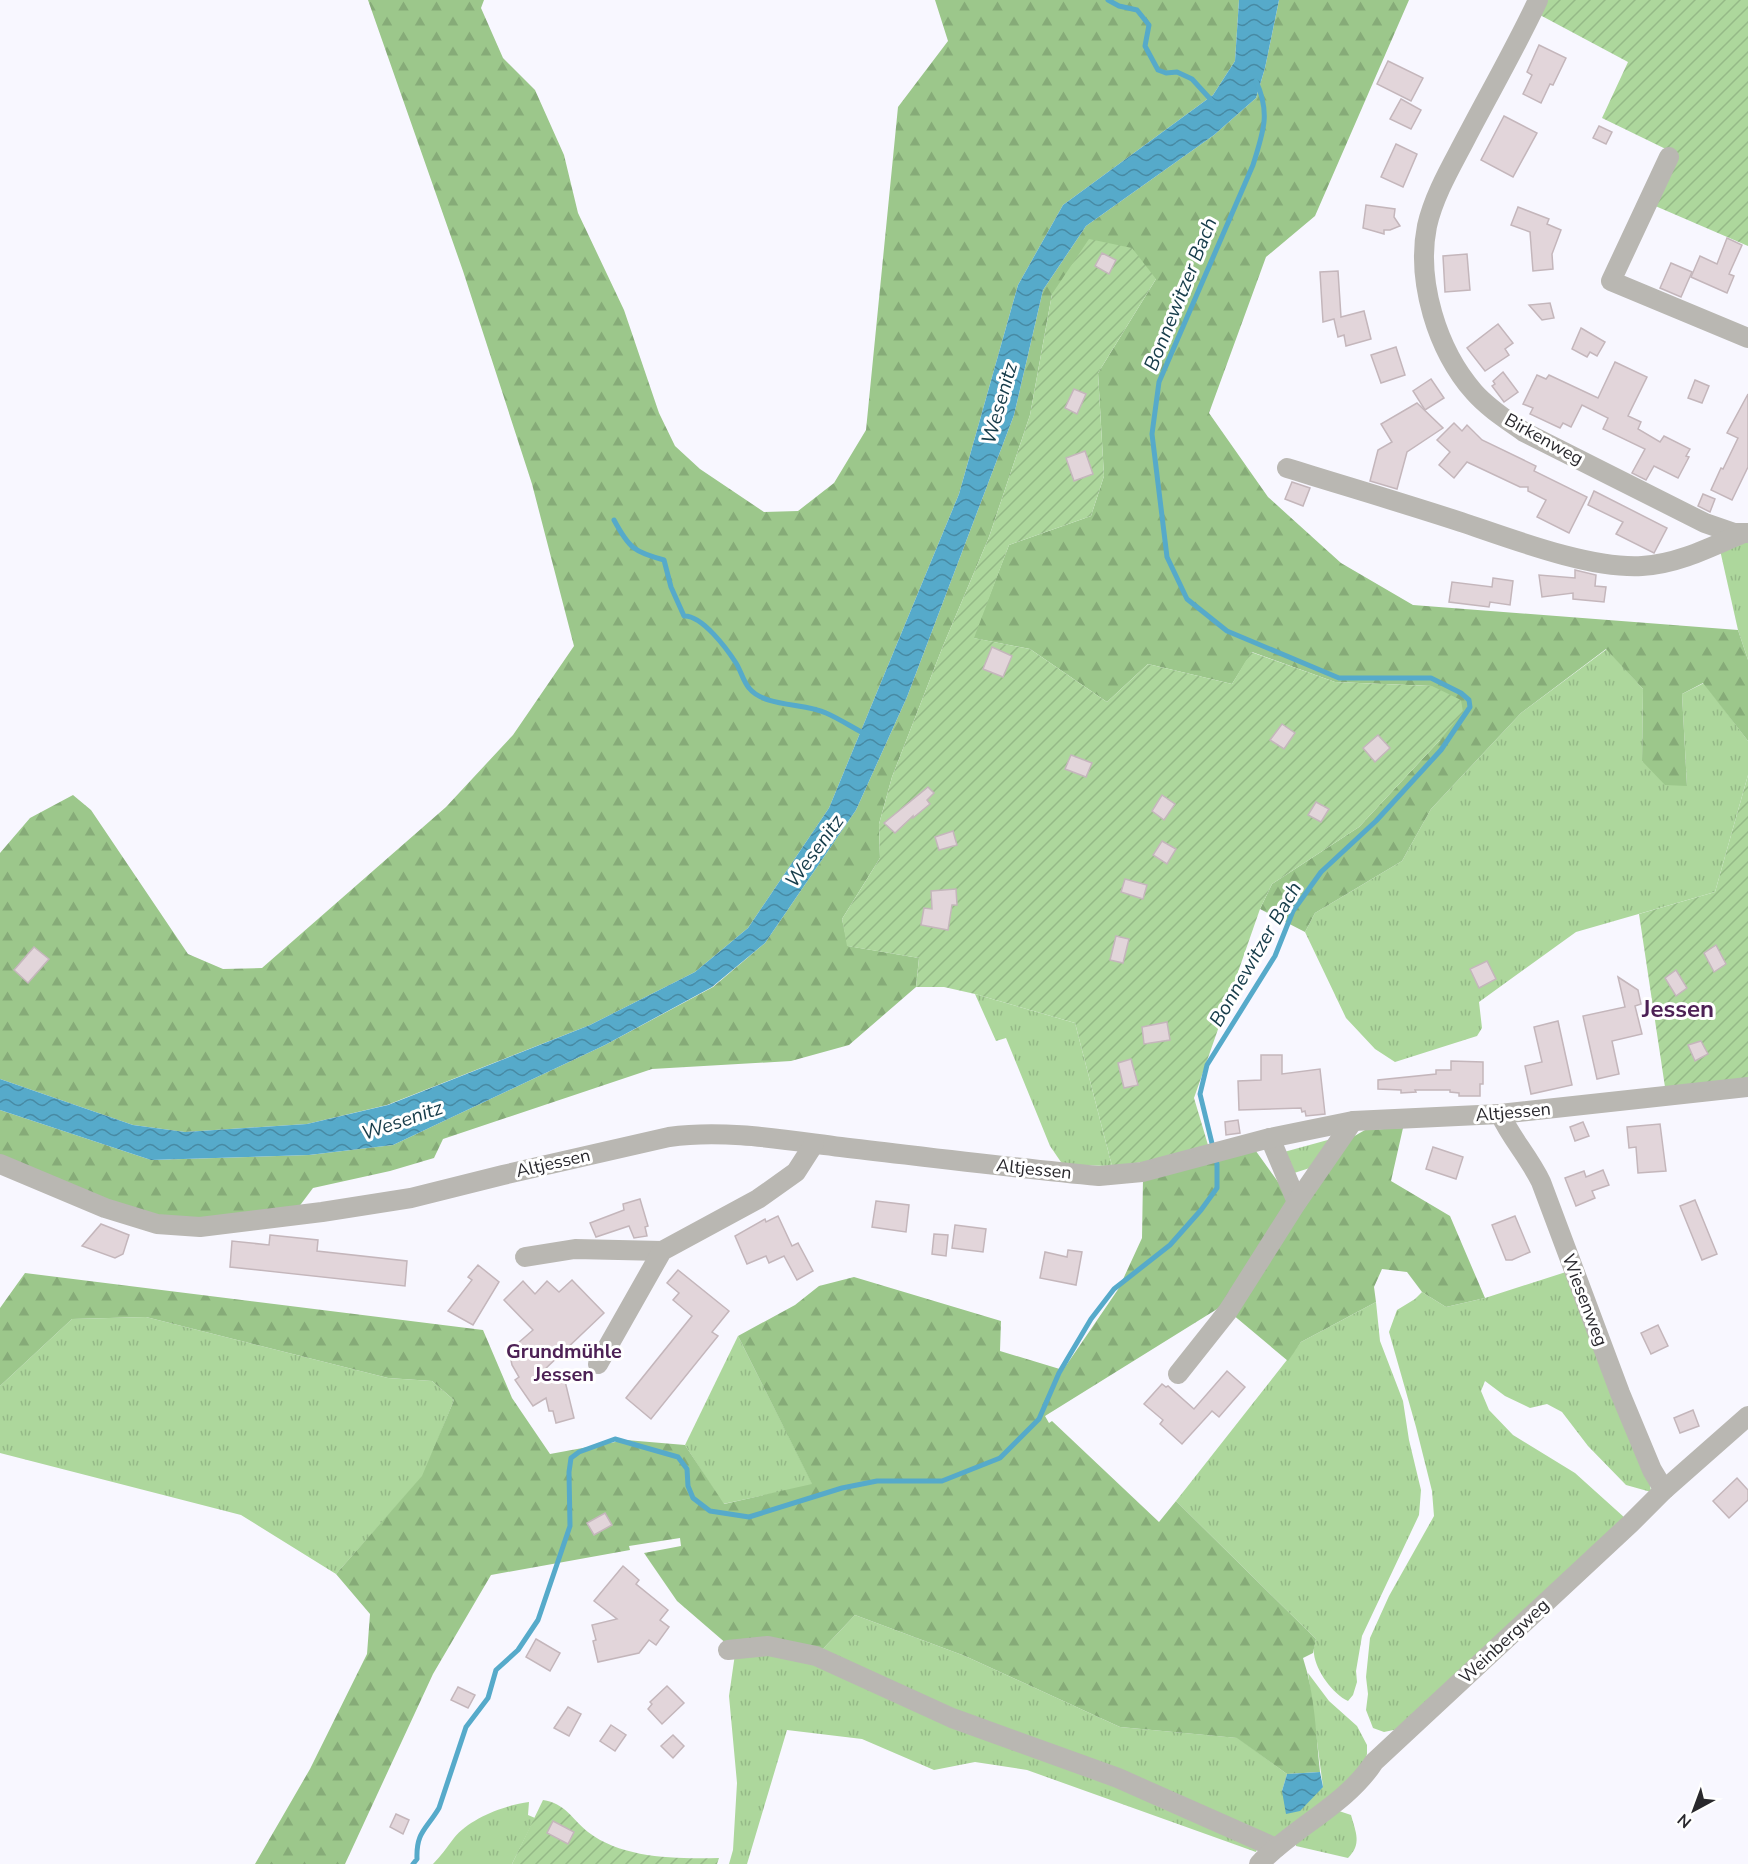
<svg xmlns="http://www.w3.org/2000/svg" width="1748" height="1864" font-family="'Nunito Sans',sans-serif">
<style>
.grass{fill:url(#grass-tufts)}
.forest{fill:url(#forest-firs)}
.garden{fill:url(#garden-furrows)}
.water{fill:url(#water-waves)}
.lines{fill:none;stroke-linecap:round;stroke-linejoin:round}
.stream{stroke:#56aaca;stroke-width:5}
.building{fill:#e2d5da;stroke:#c4b6bb;stroke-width:1.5}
.minor{stroke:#b9b7b2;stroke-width:20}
.labels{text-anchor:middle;stroke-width:6;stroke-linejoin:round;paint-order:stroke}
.street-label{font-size:18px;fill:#29282d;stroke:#fff}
.water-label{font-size:20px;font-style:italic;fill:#163c4a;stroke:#fff}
.neighbourhood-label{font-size:20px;font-weight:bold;fill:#4d2155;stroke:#fff}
.district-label{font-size:24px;font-weight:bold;fill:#4d2155;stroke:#fff}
</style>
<defs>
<pattern id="grass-tufts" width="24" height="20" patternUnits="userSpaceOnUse" patternTransform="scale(1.5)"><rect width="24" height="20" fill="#add79c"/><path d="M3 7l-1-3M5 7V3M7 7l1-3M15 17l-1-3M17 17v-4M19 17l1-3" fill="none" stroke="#95b987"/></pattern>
<pattern id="forest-firs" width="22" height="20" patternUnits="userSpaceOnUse" patternTransform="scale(1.5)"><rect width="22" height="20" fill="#9cc78b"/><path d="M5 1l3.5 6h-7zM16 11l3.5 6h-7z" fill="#86ab78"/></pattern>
<pattern id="garden-furrows" width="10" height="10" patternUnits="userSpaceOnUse" patternTransform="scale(1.5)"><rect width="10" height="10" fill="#add79c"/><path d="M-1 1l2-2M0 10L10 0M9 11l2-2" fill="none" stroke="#95b987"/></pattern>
<pattern id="water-waves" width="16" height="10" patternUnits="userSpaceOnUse" patternTransform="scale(1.5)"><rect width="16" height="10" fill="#56aaca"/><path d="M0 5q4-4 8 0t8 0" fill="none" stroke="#478aa4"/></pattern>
</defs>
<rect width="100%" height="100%" fill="#f8f7ff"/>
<!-- grass -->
<g class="grass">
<polygon points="1748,539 1748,660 1738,630 1720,550"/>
<polygon points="1607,649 1643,689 1642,761 1687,786 1682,694 1704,683 1748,741 1748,775 1715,892 1576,932 1479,1002 1482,1028 1477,1036 1395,1062 1375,1049 1346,1018 1305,932 1315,913 1402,861 1431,809 1521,713"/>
<polygon points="975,994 1075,1023 1112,1166 1063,1165 1050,1146 1006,1038 996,1041"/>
<polygon points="1335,1138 1316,1166 1291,1174 1284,1152"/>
<polygon points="1569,1271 1649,1476 1651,1492 1626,1485 1588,1446 1562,1412 1547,1404 1530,1408 1505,1396 1485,1381 1481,1391 1489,1410 1513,1435 1575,1473 1625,1518 1403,1728 1384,1732 1373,1728 1366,1710 1368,1694 1366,1677 1370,1638 1389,1596 1434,1516 1432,1491 1416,1427 1389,1332 1397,1310 1415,1299 1422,1292 1446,1307 1485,1298"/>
<path d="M1376,1302l4,39 23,60 6,39 12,50 -2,25 -57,121 -6,35 1,11 -4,13 -5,6c-15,-7 -32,-30 -34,-47 -1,-5 1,-11 2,-15l-140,-138 125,-159z"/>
<polygon points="146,1317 388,1378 432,1381 454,1400 423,1476 336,1574 241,1515 0,1453 0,1386 72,1319"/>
<polygon points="738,1336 813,1485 723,1504 685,1445"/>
<polygon points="855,1615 965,1656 1120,1727 1238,1738 1287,1774 1282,1791 1323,1787 1308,1673 1329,1701 1357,1726 1367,1745 1367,1754 1361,1773 1277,1842 957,1714 819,1653"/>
<polygon points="735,1654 770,1655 813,1662 1117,1783 1258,1847 1256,1852 1027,1770 975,1762 934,1770 862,1739 787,1730 747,1864 729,1864 733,1850 737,1783 729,1696"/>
<path d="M529,1802l-1,13 7,3 -23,46h-79c8,-8 14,-17 21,-26 16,-20 51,-33 75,-36z"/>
<path d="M1339,1811l12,4c5,18 11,29 -3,43l-52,-12v-4z"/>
</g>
<!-- forest -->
<g class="forest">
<polygon points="368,0 484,0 481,8 503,58 535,90 564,155 578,213 624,310 659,413 675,446 700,469 764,512 798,511 834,483 866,430 898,107 948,41 935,0 1239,0 1235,61 1213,95 1063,205 1018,285 959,494 829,808 748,928 695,972 590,1025 387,1105 307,1124 185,1132 133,1125 0,1079 0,853 30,818 73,795 91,810 188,954 223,969 262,968 446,807 513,735 574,646 532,484 463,271"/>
<polygon points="1279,0 1409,0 1315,216 1266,257 1209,413 1268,497 1341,563 1413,605 1738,630 1748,660 1748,741 1703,683 1682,694 1687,786 1665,785 1642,761 1643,689 1606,649 1521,713 1431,809 1402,861 1315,913 1305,932 1260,909 1272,884 1359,827 1440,740 1432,686 1335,682 1252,652 1232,684 1148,664 1107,702 1030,649 973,638 1009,545 1091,516 1104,476 1098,373 1156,279 1052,294 1030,415 989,537 943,646 892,777 879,824 880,858 842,919 848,946 919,958 916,987 849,1045 791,1061 652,1069 443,1139 434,1158 390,1171 313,1188 298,1208 200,1220 159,1218 108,1202 0,1155 0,1110 151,1160 309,1155 393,1145 605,1045 713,987 765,943 856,810 907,697 1014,415 1043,290 1086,226 1214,135 1256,98 1265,68"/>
<polygon points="1403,1128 1391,1181 1450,1216 1485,1298 1446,1307 1422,1292 1407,1272 1382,1269 1374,1287 1376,1302 1301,1342 1288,1361 1232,1314 1351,1138 1365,1130"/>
<path d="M1253,1147l38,53 -69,106 -177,110 4,7 3,-2 107,101 17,-21 140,138 -3,14 -10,5c12,36 13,77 17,114l-33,2 -50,-36 -117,-11 -155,-71 -110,-41 -36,38 -91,-8 -51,-44 -33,-48 37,-7 -1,-8 -51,8 1,4 -139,25 -58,99 -88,190h-90l55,-95 57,-115 3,-40 -34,-40 86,-98 32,-76 -22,-19 -44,-3 -242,-61 -74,2 -72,67v-78l25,-35 458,57 29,68 38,56 76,-14 59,5 39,59 88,-20 -74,-148 57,-31 24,-19 35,-9 147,44 -1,30 63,19 56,-82 23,-50 1,-60z"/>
</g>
<!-- garden -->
<g class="garden">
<polygon points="1547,0 1748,0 1748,246 1653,205 1676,154 1602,118 1628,62 1540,15"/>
<polygon points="1089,239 1132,248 1156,279 1098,373 1104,476 1091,516 1009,545 974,638 1030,649 1107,702 1148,664 1232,684 1251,652 1335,682 1432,686 1461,700 1463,712 1440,740 1359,827 1272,884 1260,909 1194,1098 1208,1145 1144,1162 1112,1166 1075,1023 975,994 944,987 916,987 919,958 847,946 842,919 880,858 879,824 892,777 943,646 989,537 1030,415 1052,294"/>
<polygon points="1748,775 1748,1079 1665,1087 1639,914 1715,892"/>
<path d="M543,1800c22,3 29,19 45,32 35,27 90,27 131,26l-2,6h-205z"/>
</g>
<!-- water -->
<g class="water">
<polygon points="1239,0 1279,0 1265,68 1256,98 1214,135 1086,226 1043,290 1014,415 907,697 856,810 765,943 712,987 605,1045 393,1145 309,1155 151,1160 0,1110 0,1079 133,1125 185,1132 307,1124 388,1105 590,1025 695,972 748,928 829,808 959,494 1018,285 1063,205 1213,95 1235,61"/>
<polygon points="1320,1772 1323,1787 1300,1811 1286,1814 1282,1791 1287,1774"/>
</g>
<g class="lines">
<!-- stream -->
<g class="stream">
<polyline points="1108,0 1119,6 1137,10 1149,25 1145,46 1158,70 1166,73 1177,72 1192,79 1213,102"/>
<path d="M614,520c15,28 20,32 50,40l7,27 13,29c18,-1 43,33 52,47 5,8 7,18 13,25 15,19 56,15 77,25 14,6 27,15 41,22"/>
<path d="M413,1864l4,-5c-1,-27 9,-29 22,-51l27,-81 22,-29 8,-28 22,-20 20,-30 32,-94 -1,-54 2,-14 8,-6 36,-13 63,18 9,12 1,17 5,12 17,13 39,6 93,-29 35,-7h65l58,-23 39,-39 20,-46 32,-54 23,-30 56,-44 31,-35 16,-22v-24l-17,-70 7,-29 68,-109 18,-45 28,-39 55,-51 65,-71 29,-43 -1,-7 -8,-7 -30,-15h-92l-112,-47 -40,-32 -20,-42 -15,-123 7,-52 94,-217c10,-33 18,-51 3,-84"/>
</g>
</g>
<!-- building -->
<g class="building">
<polygon points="1539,45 1566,58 1553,85 1550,84 1541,103 1523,94 1532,75 1527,72"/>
<polygon points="1388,61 1423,78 1411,101 1377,84"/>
<polygon points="1401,99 1421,110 1411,129 1390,119"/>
<polygon points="1504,116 1537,133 1513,177 1481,160"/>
<polygon points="1599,126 1612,132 1606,144 1593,138"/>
<polygon points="1396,144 1417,154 1403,187 1381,177"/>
<polygon points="1366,205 1395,209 1394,217 1400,226 1390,230 1384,230 1384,234 1363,228"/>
<polygon points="1518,207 1549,219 1547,224 1561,230 1552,254 1553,269 1533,271 1530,232 1511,225"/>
<polygon points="1727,238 1742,245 1729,274 1734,276 1727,293 1691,277 1700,256 1717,264"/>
<polygon points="1102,253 1116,260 1109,274 1095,266"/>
<polygon points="1467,254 1470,290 1445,292 1443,256"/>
<polygon points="1671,263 1692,272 1681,297 1660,288"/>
<polygon points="1338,271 1341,317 1364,311 1371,339 1346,346 1344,335 1338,337 1334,319 1323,322 1320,272"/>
<polygon points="1550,303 1554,318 1542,320 1529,305"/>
<polygon points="1498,324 1513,343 1505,349 1509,355 1485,371 1467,348"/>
<polygon points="1581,328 1605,342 1597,356 1590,352 1587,357 1572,349"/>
<polygon points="1396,347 1405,375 1381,383 1371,355"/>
<polygon points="1615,362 1647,377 1628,416 1641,422 1638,429 1660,442 1664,436 1690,449 1686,456 1689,457 1678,478 1654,466 1646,480 1632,473 1645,449 1603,429 1608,418 1582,405 1571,427 1563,423 1560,428 1530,414 1533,408 1523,404 1537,375 1546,379 1549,375 1598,398"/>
<polygon points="1503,372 1518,392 1504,402 1492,386 1495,384 1493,381"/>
<polygon points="1431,379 1444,398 1425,410 1413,391"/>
<polygon points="1695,380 1709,386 1702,403 1688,398"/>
<polygon points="1074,389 1086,394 1077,414 1065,408"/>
<polygon points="1748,394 1748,467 1732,500 1711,490 1721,468 1723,469 1738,438 1727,433"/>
<polygon points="1417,403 1443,428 1407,452 1397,489 1370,481 1378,450 1392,442 1381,424"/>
<polygon points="1454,423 1462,431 1467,425 1482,440 1536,466 1534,471 1587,497 1569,533 1537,517 1546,500 1528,491 1528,487 1520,487 1467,462 1454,478 1439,465 1450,452 1437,440"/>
<polygon points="1085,451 1093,474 1074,481 1066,458"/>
<polygon points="1292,482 1310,488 1303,506 1285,499"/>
<polygon points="1594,491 1667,528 1654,553 1616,534 1623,522 1588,505"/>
<polygon points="1703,494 1715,499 1710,512 1698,506"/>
<polygon points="1575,570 1596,575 1595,586 1606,587 1604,602 1573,599 1573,593 1542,597 1539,575 1575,578"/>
<polygon points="1493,578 1513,581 1510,605 1490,602 1489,607 1449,602 1452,582 1492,587"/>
<polygon points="992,647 1012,656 1003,677 983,669"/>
<polygon points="1282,724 1295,733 1284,749 1270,740"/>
<polygon points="1378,735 1390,748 1375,762 1363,748"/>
<polygon points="1071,755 1092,763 1086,777 1065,769"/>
<polygon points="928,787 934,793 927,800 930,804 913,818 913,816 895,833 884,823"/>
<polygon points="1162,795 1175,804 1164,820 1152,811"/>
<polygon points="1316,802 1329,809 1321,822 1308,815"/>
<polygon points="953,831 957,845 939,850 935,837"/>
<polygon points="1162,841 1176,849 1167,864 1153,855"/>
<polygon points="1125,879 1147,885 1143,899 1121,892"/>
<polygon points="956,889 957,905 952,905 948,930 921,925 924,908 932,909 931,891"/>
<polygon points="1116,936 1129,939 1123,963 1110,960"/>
<polygon points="1716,945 1726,964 1714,972 1704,953"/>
<polygon points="34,947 49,959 28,983 14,970"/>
<polygon points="1487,961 1496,979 1479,988 1470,969"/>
<polygon points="1676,970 1687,988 1676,996 1665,978"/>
<polygon points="1618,977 1638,990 1641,1004 1635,1006 1642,1034 1612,1041 1619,1074 1597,1079 1583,1016 1625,1007"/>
<polygon points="1558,1021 1572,1085 1531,1094 1525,1066 1542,1062 1534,1027"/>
<polygon points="1167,1022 1170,1040 1144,1044 1142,1027"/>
<polygon points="1701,1041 1708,1054 1695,1061 1688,1045"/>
<polygon points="1261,1055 1282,1055 1282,1074 1320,1069 1325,1114 1306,1116 1305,1111 1302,1112 1301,1108 1239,1110 1238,1081 1261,1080"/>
<polygon points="1131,1059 1138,1085 1124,1088 1118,1063"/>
<polygon points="1451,1061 1483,1062 1483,1084 1480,1084 1480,1096 1459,1096 1459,1093 1450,1092 1450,1090 1415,1090 1416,1092 1401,1093 1401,1090 1378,1089 1378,1080 1436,1074 1436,1070 1451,1070"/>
<polygon points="1238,1120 1240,1133 1226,1135 1225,1122"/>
<polygon points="1583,1122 1589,1136 1575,1141 1570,1127"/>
<polygon points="1660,1124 1666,1171 1638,1173 1636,1147 1629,1148 1627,1127"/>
<polygon points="1433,1147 1463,1157 1456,1179 1426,1169"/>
<polygon points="1603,1170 1609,1185 1592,1191 1595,1198 1576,1206 1565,1178 1584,1171 1586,1177"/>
<polygon points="640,1199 648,1226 645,1227 647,1236 634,1238 629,1226 596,1237 590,1223 624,1210 623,1204"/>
<polygon points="1695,1200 1717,1254 1702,1260 1680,1206"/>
<polygon points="876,1201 909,1205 906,1232 872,1227"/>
<polygon points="778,1216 792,1246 798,1243 813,1271 797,1280 784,1256 769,1263 766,1256 747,1264 735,1236 765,1219 766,1222"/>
<polygon points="1515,1216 1530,1252 1512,1260 1506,1260 1492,1225"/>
<polygon points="101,1224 129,1235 123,1254 115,1258 82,1246"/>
<polygon points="955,1225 986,1229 983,1252 952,1248"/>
<polygon points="934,1234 948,1235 946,1256 932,1254"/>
<polygon points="270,1235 318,1240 317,1251 407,1261 405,1286 230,1267 232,1241 269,1245"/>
<polygon points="1068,1250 1082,1252 1076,1285 1040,1278 1045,1252 1067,1257"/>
<polygon points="478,1265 499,1282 473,1325 448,1311 472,1280 468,1277"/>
<polygon points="678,1270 729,1311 712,1332 718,1336 651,1419 626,1398 692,1316 673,1300 679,1293 667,1283"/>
<polygon points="572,1280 604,1313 542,1372 565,1381 574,1418 556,1423 553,1411 549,1411 546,1398 533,1406 515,1380 519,1377 512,1365 509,1351 533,1330 504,1300 523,1281 535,1294 547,1281 559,1292"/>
<polygon points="1658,1325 1668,1346 1651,1354 1641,1333"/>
<polygon points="1227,1371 1245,1387 1219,1417 1212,1411 1182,1444 1160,1424 1163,1420 1144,1404 1162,1384 1166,1387 1168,1386 1194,1409"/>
<polygon points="1693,1410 1699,1426 1680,1433 1674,1418"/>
<polygon points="1737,1478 1748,1490 1748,1500 1729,1518 1713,1501"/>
<polygon points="605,1513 612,1525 594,1535 587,1523"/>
<polygon points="623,1566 639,1580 636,1584 668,1610 660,1620 669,1627 656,1645 649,1640 639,1653 598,1662 593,1641 596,1640 592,1625 617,1619 594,1601"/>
<polygon points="536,1639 560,1653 550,1671 526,1657"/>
<polygon points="667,1686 684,1703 662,1724 648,1709 652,1704 650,1702"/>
<polygon points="458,1687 475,1695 468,1708 451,1700"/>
<polygon points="568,1707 581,1714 569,1736 554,1728"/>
<polygon points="611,1725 626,1735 615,1751 600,1741"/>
<polygon points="673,1735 684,1746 673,1758 661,1746"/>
<polygon points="396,1814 409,1820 403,1834 390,1827"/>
<polygon points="553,1821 574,1832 568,1844 547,1833"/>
</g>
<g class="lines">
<!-- minor -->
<g class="minor">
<path d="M1538,0c-22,47 -48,92 -72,138 -14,27 -32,57 -39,88 -11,55 10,124 47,166 14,16 33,28 50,40l181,91 29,10h14"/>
<polyline points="1669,157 1611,281 1748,338"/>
<path d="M1287,468c58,18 116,35 174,54 51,17 128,47 181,44 35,-2 67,-18 99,-32"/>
<path d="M1500,1114c11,24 29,43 41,68l79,211 32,77 12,20"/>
<polyline points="1270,1138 1297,1202"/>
<path d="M0,1164l105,44 52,16 43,3 122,-15 89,-14 92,-23 166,-38c56,-8 116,3 172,10 86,10 172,21 258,29l43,-4 128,-34 83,-17 147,-7 248,-27"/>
<polyline points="525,1257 575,1249 662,1251"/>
<polyline points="598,1364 662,1251 758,1199 796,1172 814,1144"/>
<polyline points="1178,1374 1228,1311 1297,1202 1353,1121"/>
<polyline points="728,1650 768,1646 816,1656 952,1718 1118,1778 1276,1848"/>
<path d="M1259,1864c35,-37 87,-59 115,-102l256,-238 34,-34 84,-74"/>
</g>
</g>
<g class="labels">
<!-- street labels -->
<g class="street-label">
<text transform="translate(1544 439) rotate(29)" y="6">Birkenweg</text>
<text transform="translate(1513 1112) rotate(-5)" y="6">Altjessen</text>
<text transform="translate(553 1163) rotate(-13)" y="6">Altjessen</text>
<text transform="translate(1034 1169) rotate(6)" y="6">Altjessen</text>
<text transform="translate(1585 1300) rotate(69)" y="6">Wiesenweg</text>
<text transform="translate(1504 1641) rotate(-43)" y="6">Weinbergweg</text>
</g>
<!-- water labels -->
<g class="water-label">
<text transform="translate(1180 294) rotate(-68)" y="7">Bonnewitzer Bach</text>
<text transform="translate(999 403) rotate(-74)" y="7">Wesenitz</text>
<text transform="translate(814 851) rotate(-54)" y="7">Wesenitz</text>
<text transform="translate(1255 954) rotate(-60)" y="7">Bonnewitzer Bach</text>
<text transform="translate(402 1120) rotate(-19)" y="7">Wesenitz</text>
</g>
<!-- neighbourhood labels -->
<g class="neighbourhood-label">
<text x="564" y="1358">Grundmühle<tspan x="564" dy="23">Jessen</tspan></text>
</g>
<!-- district labels -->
<g class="district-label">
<text x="1678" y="1017">Jessen</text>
</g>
</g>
<!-- north arrow -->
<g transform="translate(1694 1810) rotate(221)" stroke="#ffffff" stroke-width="4.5" paint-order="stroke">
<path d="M0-4.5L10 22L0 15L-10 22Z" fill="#29282d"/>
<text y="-9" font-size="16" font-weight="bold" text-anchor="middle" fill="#29282d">N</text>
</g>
</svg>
